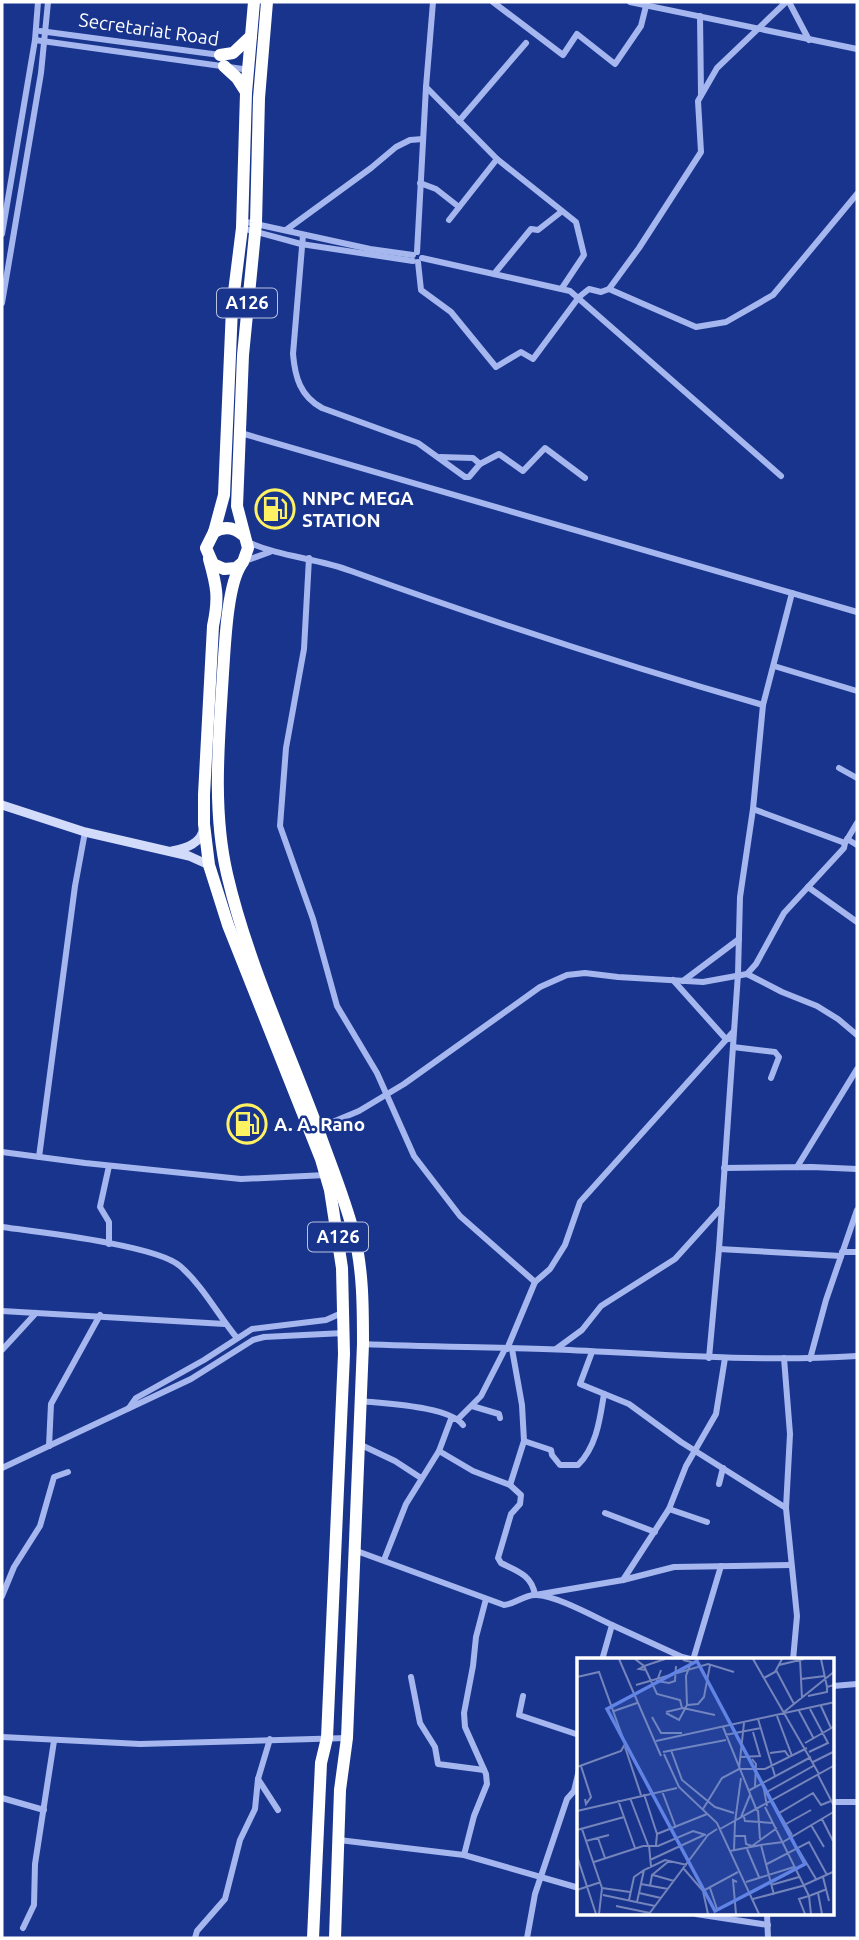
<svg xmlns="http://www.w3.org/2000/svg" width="859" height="1940" font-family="Ubuntu,sans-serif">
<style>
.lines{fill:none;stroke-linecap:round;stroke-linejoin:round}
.street{stroke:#a5b7ee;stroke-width:6}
.secondary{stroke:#d2dbfa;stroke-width:9}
.highway{stroke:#fff;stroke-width:12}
.labels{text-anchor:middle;stroke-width:5;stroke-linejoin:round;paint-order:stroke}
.shield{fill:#19348d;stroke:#bac2dd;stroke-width:2}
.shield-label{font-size:18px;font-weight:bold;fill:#fff}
.street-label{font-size:19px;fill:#fff;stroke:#19348d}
.poi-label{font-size:19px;font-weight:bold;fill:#fff;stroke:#19348d;text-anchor:start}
.inset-road{fill:none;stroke:#7585bb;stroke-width:2}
.view{fill:#6183e4;fill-opacity:0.15;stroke:#6183e4;stroke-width:3.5}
.inset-edge{fill:none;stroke:#fff;stroke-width:3.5}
</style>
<rect width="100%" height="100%" fill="#19348d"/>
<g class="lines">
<!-- street -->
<g class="street">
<polyline points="433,2 426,87 497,159 576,222 584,255 562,288"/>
<polyline points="493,2 563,55 577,34 615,64 641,26 647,2"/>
<polyline points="630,2 857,49"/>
<polyline points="789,2 809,40"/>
<polyline points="700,16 701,94"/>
<polyline points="40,31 220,55"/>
<polyline points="35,40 250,70"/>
<polyline points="459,121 526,43"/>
<polyline points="420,183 436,189 459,207"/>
<polyline points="449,220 497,159"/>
<polyline points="242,221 370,249 413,255"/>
<polyline points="242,228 301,244 413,261"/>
<polyline points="286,230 371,168 396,147 410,140 423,139"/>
<polyline points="2,234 35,40 38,2"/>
<path d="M303,235l-10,119c2,23 7,42 29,54l96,35 47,34h4l11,-13 -7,-6 -33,-1"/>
<polyline points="417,252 426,87"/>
<polyline points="422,258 570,291 781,476"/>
<polyline points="418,262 421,290 451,312 496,367 521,352 533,359 579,297 589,289 601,292 609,289 639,248 701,152 698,101 717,68 786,2"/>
<polyline points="494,274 531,229 538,230 561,212"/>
<polyline points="609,289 696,327 726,322 773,295 857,194"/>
<polyline points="2,303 41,73 48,2"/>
<polyline points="241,433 857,612"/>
<polyline points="480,464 499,454 523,471 545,448 585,478"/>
<path d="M248,542c32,15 69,16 103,29 136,49 272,94 412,134"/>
<polyline points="309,558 304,649 286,748 280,826 313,919 337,1006 377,1073 414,1156 460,1216 535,1282"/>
<polyline points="245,561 270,552"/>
<polyline points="774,666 857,691"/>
<polyline points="839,768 857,778"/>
<polyline points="753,809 845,843"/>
<polyline points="847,839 857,845"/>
<polyline points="808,887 857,922"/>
<polyline points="747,974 756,964 784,913 844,848 845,843 857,823"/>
<polyline points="673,980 725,1038 729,1039"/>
<polyline points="683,981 739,939"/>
<polyline points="733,1047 775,1052 779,1057 771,1078"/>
<polyline points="318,1128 359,1111 404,1084 540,987 567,975 585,973 618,977 703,982 747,974 782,992 817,1006 838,1019 857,1035"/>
<polyline points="2,1152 85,1163 241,1179 326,1175"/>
<polyline points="39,1157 75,886 85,832"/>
<polyline points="797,1167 857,1069"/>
<polyline points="724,1168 812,1167 857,1169"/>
<path d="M2,1227c36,5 154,18 178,39 23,20 38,49 57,72"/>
<polyline points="109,1244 109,1222 100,1207 109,1166"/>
<polyline points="719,1249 841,1256"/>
<polyline points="842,1252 857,1252"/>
<polyline points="2,1311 225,1324"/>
<path d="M363,1344c69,3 138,3 207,6 96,5 191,12 287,6"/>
<polyline points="507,1349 535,1282 550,1269 565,1245 580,1202 733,1032"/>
<polyline points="556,1349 582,1330 601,1306 675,1259 722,1207"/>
<polyline points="2,1350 36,1313"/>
<polyline points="592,1352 580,1384 629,1404 681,1442 786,1508"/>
<polyline points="709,1358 719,1249 738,974 740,897 753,809 763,705 792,593"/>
<polyline points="784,1358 790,1434 786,1508 797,1616 793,1660"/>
<polyline points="810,1359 826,1300 857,1210"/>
<path d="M361,1401c24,3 88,5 102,24"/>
<polyline points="472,1406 499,1414 500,1418"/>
<polyline points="129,1408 136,1398 204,1360 252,1329 326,1320 344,1312"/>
<path d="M524,1441l27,9 1,5 8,10h18c19,-19 22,-47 26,-71"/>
<polyline points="359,1444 395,1461 421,1478"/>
<polyline points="49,1446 51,1404 100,1315"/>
<path d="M439,1451l34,20 37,14 11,10 -1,9 -9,10 -13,44 3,5c16,8 31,12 34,32l88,-15 51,-13 117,-2"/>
<polyline points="2,1468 191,1379 253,1340 264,1337 344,1333"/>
<polyline points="719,1484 723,1468"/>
<polyline points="510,1485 524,1441 522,1405 512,1349"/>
<polyline points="669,1509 707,1522"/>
<polyline points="605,1513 655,1532"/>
<path d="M354,1550l150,55c11,-1 20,-10 31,-10 18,-1 60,22 77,30l-10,35"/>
<polyline points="384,1560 406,1504 439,1451 451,1419 458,1419 481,1396 505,1349"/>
<polyline points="623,1580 669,1509 686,1466 716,1414 725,1358"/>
<polyline points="2,1596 14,1567 40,1526 54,1477 68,1472"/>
<polyline points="612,1625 682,1657 694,1660"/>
<polyline points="693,1660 721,1566"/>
<polyline points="411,1677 420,1723 435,1747 438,1764 484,1770"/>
<polyline points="833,1686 857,1684"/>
<polyline points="523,1696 519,1715 579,1735"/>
<polyline points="2,1737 140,1744 347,1738"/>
<polyline points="258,1779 270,1739"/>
<polyline points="2,1798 44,1810"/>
<polyline points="833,1802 857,1802"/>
<polyline points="339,1840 464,1855 579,1888"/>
<polyline points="464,1855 474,1816 487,1784 486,1774 465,1727 464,1713 473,1666 476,1637 486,1599"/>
<polyline points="696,1914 768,1925"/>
<polyline points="767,1914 768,1938"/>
<polyline points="23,1928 34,1905 35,1864 54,1741"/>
<polyline points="195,1938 197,1931 225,1899 240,1840 255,1809 258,1779 278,1810"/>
<polyline points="527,1938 535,1894 567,1799 574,1791 579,1770"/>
</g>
<!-- secondary -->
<g class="secondary">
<polyline points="2,805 85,832 189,856 209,865"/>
<path d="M172,851c14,-3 29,-7 32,-23"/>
</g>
<!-- highway -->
<g class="highway">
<polyline points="220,55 233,53 251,36"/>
<polyline points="224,66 237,78 246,92"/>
<polyline points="214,532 224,495 232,308 242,228 246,93 254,2"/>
<path d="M243,535c-9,-8 -19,-9 -29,-3l-8,16 7,16 11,5 12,-1 7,-6 5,-14 -11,-42 6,-151 13,-132 3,-125 8,-96"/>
<path d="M209,559c8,28 10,39 4,67l-9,169v29l5,41 19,60 93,234 9,31 12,78 2,86 -17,384 -6,25 -8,175"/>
<path d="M241,565c-14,21 -16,81 -18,108 -4,66 -11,136 4,201 21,91 64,181 96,269 11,30 23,60 31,91 9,36 9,73 9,110l-16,394 -7,52 -5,148"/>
</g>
</g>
<!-- icons -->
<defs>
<g id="fuel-ring" transform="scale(2.0125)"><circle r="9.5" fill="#19348d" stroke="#fff262" stroke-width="1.5"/><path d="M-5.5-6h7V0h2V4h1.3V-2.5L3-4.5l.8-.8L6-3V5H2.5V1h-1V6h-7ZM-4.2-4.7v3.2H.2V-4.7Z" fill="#fff262"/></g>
</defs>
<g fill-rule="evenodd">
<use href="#fuel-ring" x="275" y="509"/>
<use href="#fuel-ring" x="247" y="1124"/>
</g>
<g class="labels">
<!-- shield labels -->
<g class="shield">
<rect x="217" y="288.5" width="60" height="29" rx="5"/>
<rect x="308" y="1222.5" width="60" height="29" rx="5"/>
</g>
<g class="shield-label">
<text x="247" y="309">A126</text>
<text x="338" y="1243">A126</text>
</g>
<!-- street labels -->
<g class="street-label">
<text transform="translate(149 29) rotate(8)" y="7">Secretariat Road</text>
</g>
<!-- poi labels -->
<g class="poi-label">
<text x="302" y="505">NNPC MEGA<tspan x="302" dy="22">STATION</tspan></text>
<text x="274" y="1131">A. A. Rano</text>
</g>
</g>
<!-- overview -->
<g transform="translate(577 1658)">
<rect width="257" height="257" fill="#19348d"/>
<path class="inset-road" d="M42,1l42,97M58,1l9,7 -5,3 7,1M88,1l-21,7 13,28 23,6 2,8M176,1l66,115M223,1l2,40M244,1l6,28M202,7l25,-6M84,12l-4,11 12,2 6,-2 1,-15M199,12l18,34M0,19l22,-5 26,72 -4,7 -44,16M187,20l11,-6 7,-13M224,21l24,-3M59,27l72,-21 26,8M231,38l19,-4v-5l7,-2M110,47l11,-1 6,-7 6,-32M244,48l10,22M37,53l23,-8M222,53l15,28M89,54l17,-4 32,7M207,54l51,-41M89,55l13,7 8,-15 -1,-29 5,-14 -8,-2M200,58l15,40M75,59l9,16h21M181,61l17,57M146,69l34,84M148,77l36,-7M79,83l179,-39M228,85l30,-17M48,89l16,48M94,92l11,30 33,27 19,6M86,94l63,-12M232,94l19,-9 -18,-34M193,95l15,-2 4,6M87,96l15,33 38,36 42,91M164,99l19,-1 -7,-24M175,101l4,5 -1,23M236,104l22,-11M4,108l10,31 -5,7 -1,-5M162,111l5,-46M241,117l17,33M186,126l4,22M85,133l14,37M171,133l63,-34M188,135l50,-28M67,136l13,40 -1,11M53,140l18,47M41,142l17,48M196,144l6,11 34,-20 8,12 10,-4M188,149l44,89 -10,3 6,15M126,151l19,-31 17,-9h26l42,-21M181,152l2,29M0,153l100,-23M202,155l13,22M164,159l9,-22M167,159l1,4 28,2M245,161l11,22M158,164l6,-44M209,166l25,-14M234,167l13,22M5,171l20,59 -3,26M143,171l115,-64M0,172l47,-13M80,176l50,-20M157,178h11l1,8 6,2 25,-18M21,180l7,20M9,183l23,-6M72,187l2,22M184,187l22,-3 52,-31M170,191l12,28M221,191l18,30M157,192l1,-28M153,193l31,-6 13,50M0,198l19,58M73,202l54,-25M17,204l49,-16h15l35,-15 13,4M190,206l42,-22 18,33M107,211l19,22 35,-19M76,217l21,6M246,219l6,24M169,224l48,-15M64,226l27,5M194,227l28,-8M73,228l2,-11 17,-14M25,230l28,4M133,230l7,21M0,232l24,-8M126,233l5,23M62,235l22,5M241,235l4,21M26,237l52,11M176,241l49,-13 33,-15M52,242l5,-23 10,-7 21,-10 22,5M60,244l7,-32M39,248l34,7M72,256l59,-79 9,-6M159,256l-3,-34 4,2M234,256l-2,-18 18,-7"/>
<path class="view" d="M120,3l108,203 -90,47 -108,-202z"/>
<rect width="257" height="257" class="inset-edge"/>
</g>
<!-- border -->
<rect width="859" height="1940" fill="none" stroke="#ffffff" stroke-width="7"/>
</svg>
